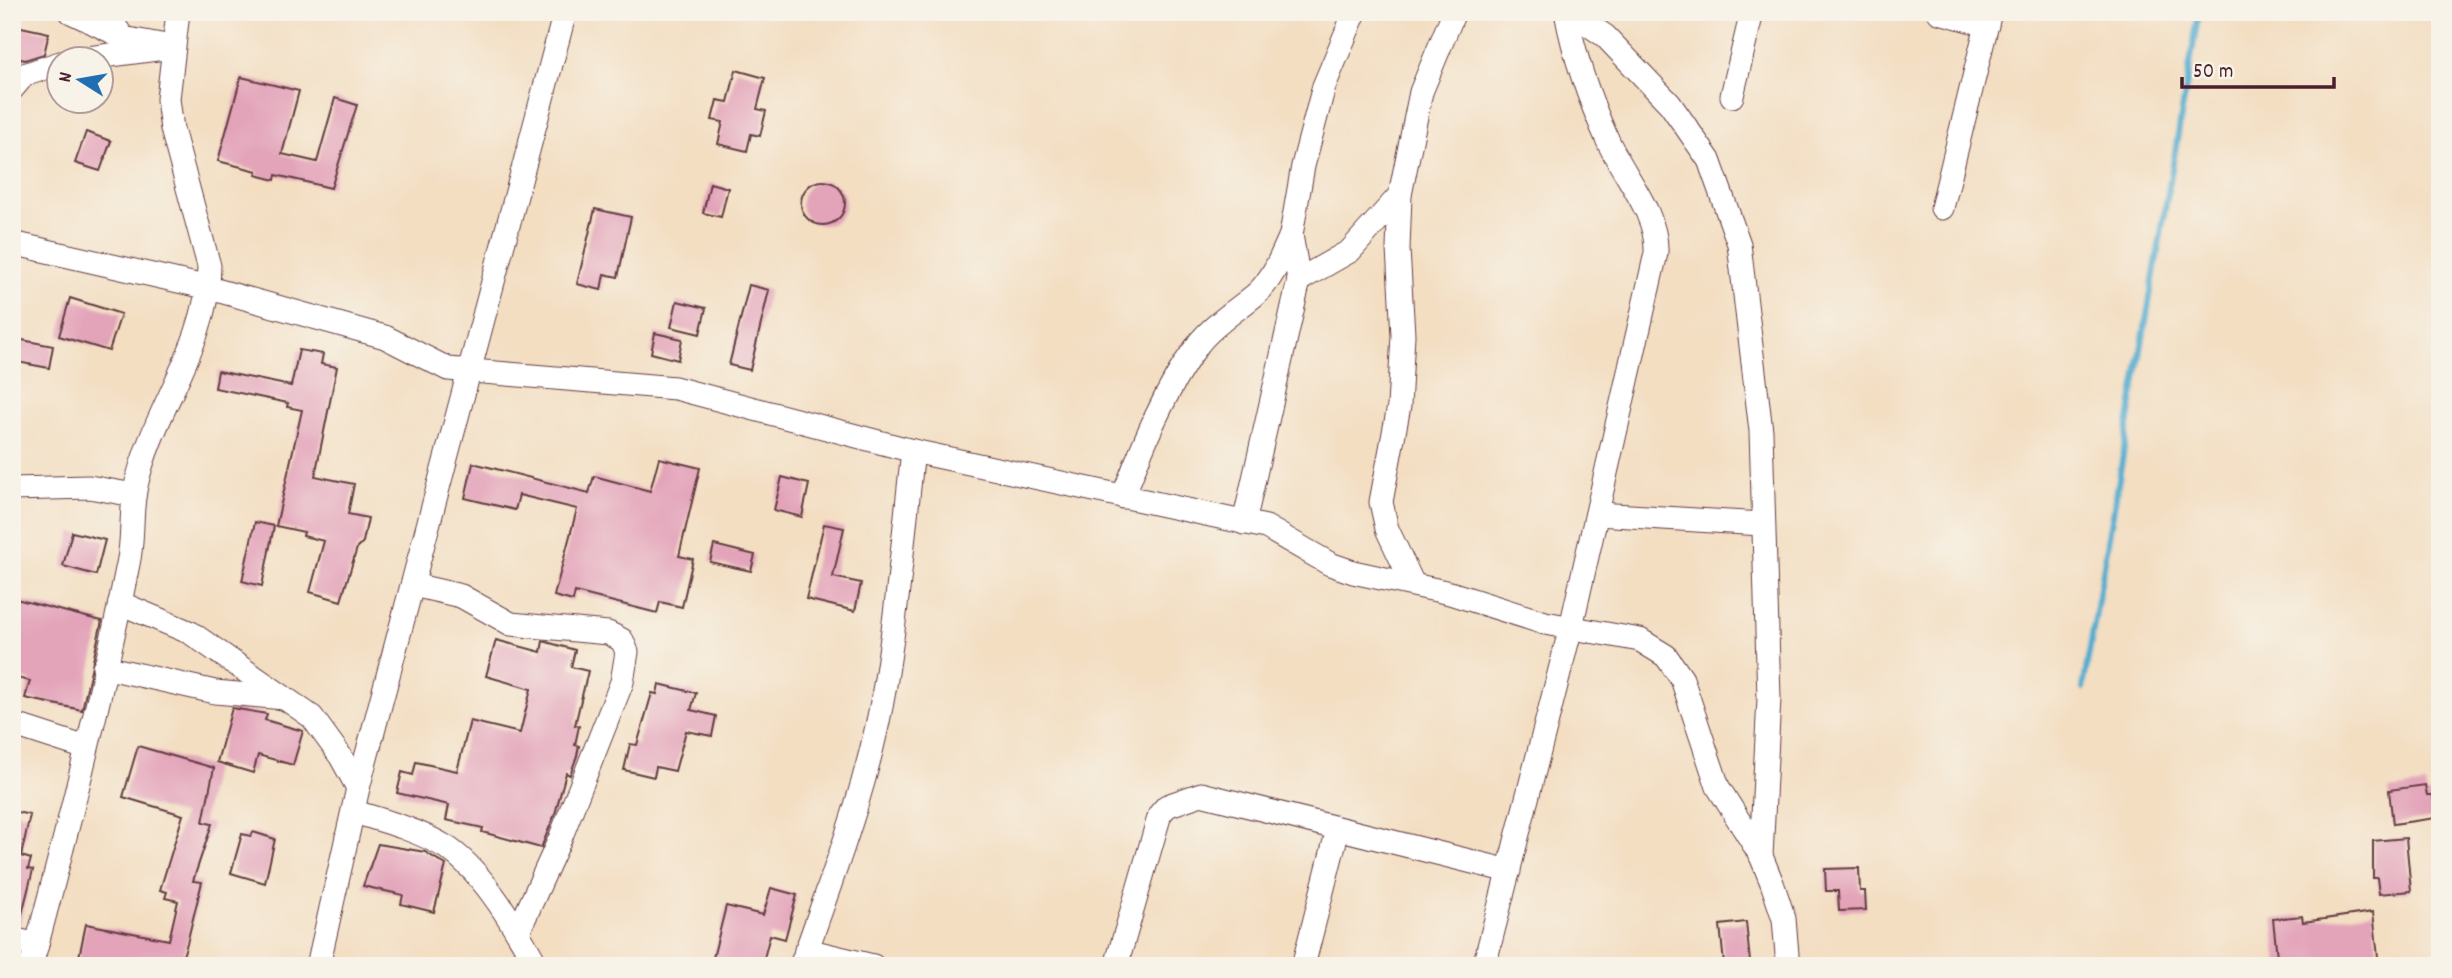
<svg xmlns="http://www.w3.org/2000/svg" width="2452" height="978" font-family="Dekko,sans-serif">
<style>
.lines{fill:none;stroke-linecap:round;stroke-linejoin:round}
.stream{stroke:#51accf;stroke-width:6}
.building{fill:#e3a3b9}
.minor-casing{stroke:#633c42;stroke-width:25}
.minor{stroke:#fff;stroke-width:23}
</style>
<rect width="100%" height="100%" fill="#f7f3e8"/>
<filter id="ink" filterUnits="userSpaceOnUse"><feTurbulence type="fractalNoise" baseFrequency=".0143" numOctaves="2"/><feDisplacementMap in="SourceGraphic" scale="14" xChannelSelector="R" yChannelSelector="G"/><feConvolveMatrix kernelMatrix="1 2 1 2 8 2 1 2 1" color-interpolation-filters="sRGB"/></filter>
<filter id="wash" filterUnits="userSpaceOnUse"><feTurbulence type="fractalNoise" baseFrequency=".00686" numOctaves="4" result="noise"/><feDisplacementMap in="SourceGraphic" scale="28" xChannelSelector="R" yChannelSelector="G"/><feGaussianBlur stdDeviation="1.57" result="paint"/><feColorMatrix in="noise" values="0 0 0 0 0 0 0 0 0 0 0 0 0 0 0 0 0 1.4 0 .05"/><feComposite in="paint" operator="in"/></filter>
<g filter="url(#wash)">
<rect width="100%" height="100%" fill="#f3dec2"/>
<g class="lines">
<!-- stream -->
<polyline class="stream" points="2083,688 2199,12"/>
</g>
<g id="blocks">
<!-- building -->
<g class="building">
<polygon points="12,25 49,33 44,54 25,60 12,57"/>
<polygon points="736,70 765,78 757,109 766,111 760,136 751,134 747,151 718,144 723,122 712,120 717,100 728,102"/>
<polygon points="241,77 299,91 282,154 317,162 335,98 357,105 331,188 276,175 275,180 256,175 257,171 218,161"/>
<polygon points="86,132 111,141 100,171 75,163"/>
<circle cx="823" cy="203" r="22"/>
<polygon points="710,183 728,188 721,217 703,213"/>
<polygon points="595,209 631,217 618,277 604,274 601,290 577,284"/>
<polygon points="749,285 769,290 750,370 729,365"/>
<polygon points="70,298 121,314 109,351 59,336"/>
<polygon points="677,301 706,308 700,334 671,327"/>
<polygon points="655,333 682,339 678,360 651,353"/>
<polygon points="12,338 53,346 49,368 12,361"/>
<polygon points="299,350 323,354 321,364 337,367 315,476 354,484 348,514 368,518 363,542 357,548 341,601 310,592 324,541 303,536 304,532 276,526 302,410 287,407 288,403 215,388 218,371 291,386"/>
<polygon points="659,458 700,468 679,556 693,559 682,607 660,602 657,613 575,592 573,601 554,596 577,509 519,495 515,510 465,498 473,463 589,493 594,476 650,491"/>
<polygon points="782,477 809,484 802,517 774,510"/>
<polygon points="255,522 274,526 262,586 242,581"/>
<polygon points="824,524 844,528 833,577 861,583 855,611 806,599"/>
<polygon points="72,532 105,540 96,575 63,566"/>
<polygon points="714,545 755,555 751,571 710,562"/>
<polygon points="12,598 102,621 82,710 25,698 30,681 12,677"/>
<polygon points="496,640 541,652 543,641 575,650 571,667 588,671 575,725 579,726 575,745 579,746 577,756 570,775 566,773 555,814 541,848 482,832 483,828 446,820 449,805 397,793 402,772 413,775 416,762 457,771 470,721 520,733 531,689 486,676"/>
<polygon points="659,684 696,693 691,710 716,716 712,736 686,731 675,771 656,767 654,777 624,770 630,744 637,745 652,693 657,694"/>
<polygon points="232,708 267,714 265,720 303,731 293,765 258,755 253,773 217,762"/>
<polygon points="138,746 214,768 203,822 212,824 193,881 202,882 187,943 180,966 77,966 86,924 169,940 178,901 165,898 167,892 160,890 183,815 123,797"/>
<polygon points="2425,785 2427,795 2433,795 2436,818 2393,824 2389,790"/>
<polygon points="12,811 30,815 21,856 31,859 28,869 33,870 19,926 12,925"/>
<polygon points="253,832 275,839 265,883 231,873 242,834 251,836"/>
<polygon points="2406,838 2411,891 2379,894 2377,878 2373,878 2373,841"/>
<polygon points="378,844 425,852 446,865 434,912 401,904 403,895 363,886"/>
<polygon points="1859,868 1860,891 1865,891 1866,910 1839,911 1838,891 1826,891 1825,869"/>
<polygon points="771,888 797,895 785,939 770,935 762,966 711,966 726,906 763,915"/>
<polygon points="2373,912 2379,966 2278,966 2273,919 2302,916 2303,922"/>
<polygon points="1746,922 1750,962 1724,964 1720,925"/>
</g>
</g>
</g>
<g filter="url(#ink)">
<use href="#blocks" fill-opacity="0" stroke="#633c42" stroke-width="2"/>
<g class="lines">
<!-- minor casing -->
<g class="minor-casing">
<g id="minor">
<polyline points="71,12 121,36"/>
<polyline points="1570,12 1605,36 1670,104 1709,160 1739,244 1761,431 1769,698 1761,856"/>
<polyline points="1939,12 1987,25"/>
<polyline points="73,60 172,47 123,38 106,12"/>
<polyline points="12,89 24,75 60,63"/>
<polyline points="1732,96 1752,12"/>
<polyline points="1942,208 1990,12"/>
<polyline points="12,243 209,288 385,337 448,369 675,388 913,451 1266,527 1330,564 1353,572 1450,593 1545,623 1640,640 1666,656 1682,679 1718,787 1761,856 1772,883 1784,919 1788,966"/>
<polyline points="1299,280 1350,251 1400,195"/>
<polyline points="12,489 89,487 134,495"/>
<path d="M1123,497c20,-53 42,-108 76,-154 15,-19 38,-33 57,-49 17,-15 26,-39 35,-59"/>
<polyline points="1597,514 1762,524"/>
<polyline points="1244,523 1299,280 1291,235 1303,166 1324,86 1355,12"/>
<polyline points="1413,584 1387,529 1381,502 1399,406 1403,335 1398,249 1400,195 1421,92 1454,12"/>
<polyline points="413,585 461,596 511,624 608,633 622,640 627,652 622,682 560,839 518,932"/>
<polyline points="120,603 191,633 312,717 341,757 358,788"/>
<polyline points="104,667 215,692 284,698"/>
<polyline points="12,724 86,748"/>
<path d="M354,812c31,9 67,19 95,37 36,25 67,80 88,117"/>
<polyline points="12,939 37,945"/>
<polyline points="806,950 873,966"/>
<path d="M31,966c36,-133 70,-267 97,-402 6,-26 2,-53 8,-78 16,-75 73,-142 73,-220l-37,-137 -4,-30 10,-87"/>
<polyline points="318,966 358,788 565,12"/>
<path d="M801,966c33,-93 68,-184 84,-281 13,-77 19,-156 28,-234"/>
<polyline points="1116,966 1160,814 1167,806 1201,794 1509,871"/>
<polyline points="1303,966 1338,829"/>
<path d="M1484,966l87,-339 85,-374c2,-40 -32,-76 -48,-112 -18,-40 -34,-86 -42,-129"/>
</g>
</g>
<!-- minor -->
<use href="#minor" class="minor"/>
</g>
</g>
<!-- margin -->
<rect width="2452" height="978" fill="none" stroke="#f7f3e8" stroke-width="42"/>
<!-- north arrow -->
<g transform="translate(80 80) rotate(281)"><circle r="33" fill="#f7f3e8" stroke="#b29e9c" stroke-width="2"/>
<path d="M0-5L12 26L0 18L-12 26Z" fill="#1f6fb2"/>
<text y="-10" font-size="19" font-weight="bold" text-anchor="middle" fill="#4a1f2b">N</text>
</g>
<!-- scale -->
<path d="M2182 77v10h152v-10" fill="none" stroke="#4a1f2b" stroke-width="3.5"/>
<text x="2193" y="77" font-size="21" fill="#4a1f2b" stroke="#f7f3e8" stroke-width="5" paint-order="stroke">50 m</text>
</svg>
